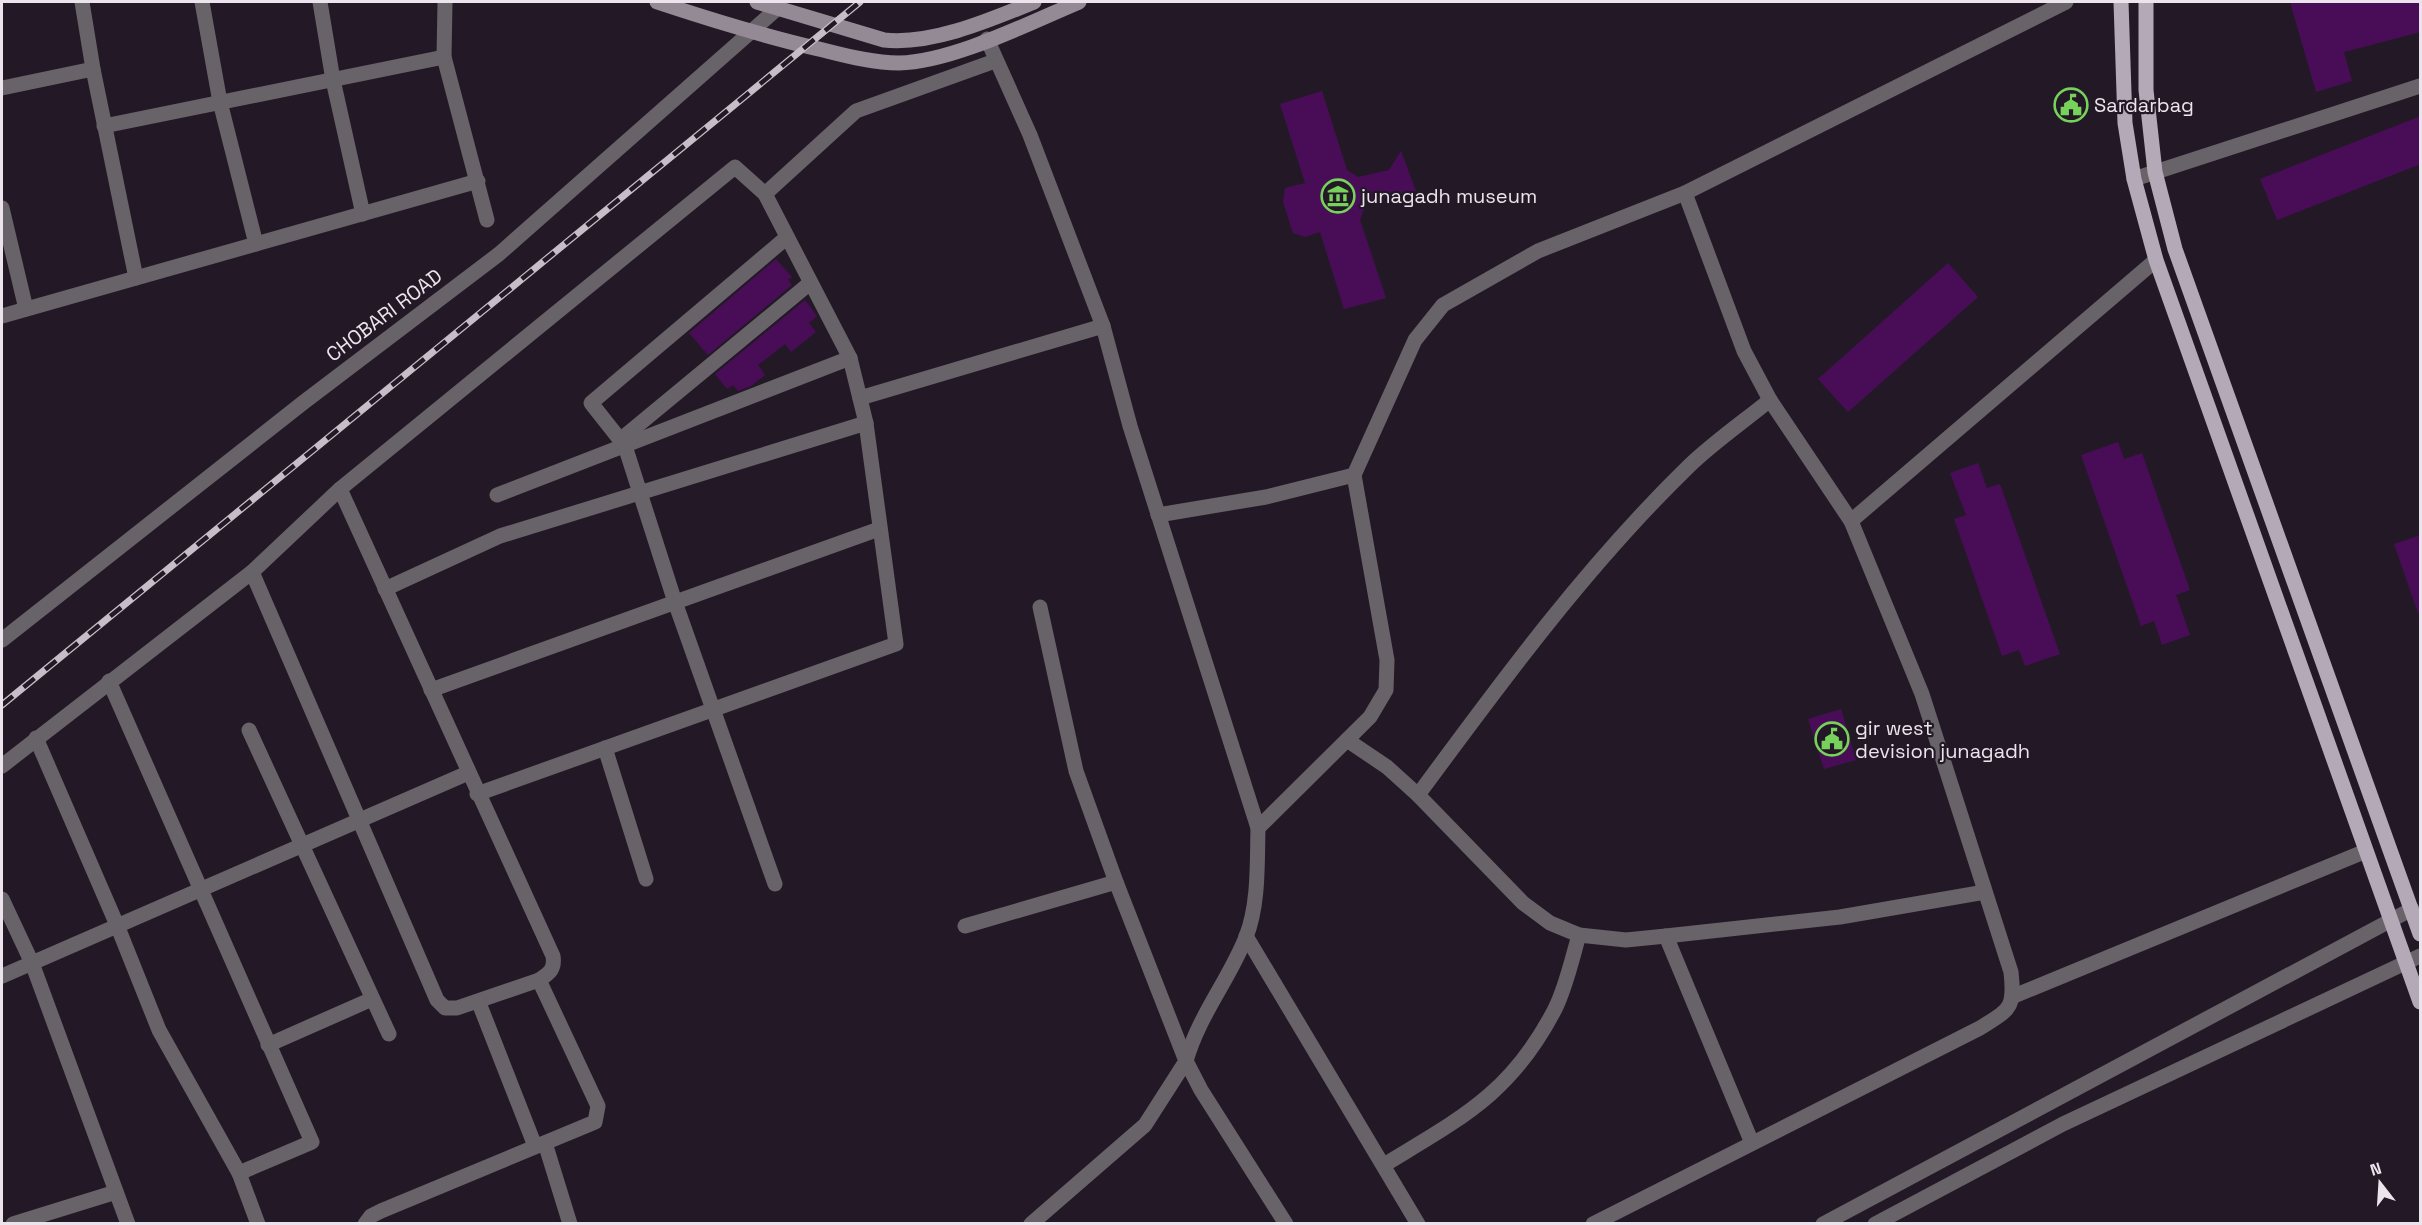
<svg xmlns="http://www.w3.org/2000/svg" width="2422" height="1225" font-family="'Space Grotesk',sans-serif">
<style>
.building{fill:#490d57}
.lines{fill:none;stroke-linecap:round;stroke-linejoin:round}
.minor{stroke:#686369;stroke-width:15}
.tertiary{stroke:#686369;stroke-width:15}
.secondary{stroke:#938a95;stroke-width:15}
.primary{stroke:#b4a9b7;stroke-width:15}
.rail-casing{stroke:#c5bec8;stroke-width:7}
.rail{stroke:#231926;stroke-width:4.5;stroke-dasharray:14;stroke-linecap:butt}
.labels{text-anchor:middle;stroke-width:4.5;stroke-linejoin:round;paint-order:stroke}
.poi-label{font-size:20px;fill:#ebe4ed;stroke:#231926;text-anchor:start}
.street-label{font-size:20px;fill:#ebe4ed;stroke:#231926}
</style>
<rect width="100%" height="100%" fill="#231926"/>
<!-- building -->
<g class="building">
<polygon points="2290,2 2421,2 2421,32 2344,52 2352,81 2316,92"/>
<polygon points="1322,91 1347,170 1358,177 1389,170 1401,151 1416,191 1367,201 1360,220 1386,298 1344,309 1320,232 1305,237 1293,233 1283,202 1285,188 1305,183 1280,104"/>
<polygon points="2421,116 2421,164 2277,220 2260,179"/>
<polygon points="776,259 792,277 788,280 792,285 708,355 689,333"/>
<polygon points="1948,263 1978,297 1848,412 1818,379"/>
<polygon points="805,300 817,316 809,323 816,332 791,352 785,344 758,365 765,375 751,386 738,391 733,385 727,389 715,374"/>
<polygon points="2118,442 2124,459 2142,453 2190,590 2176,595 2190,635 2162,645 2154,621 2141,626 2081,455"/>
<polygon points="1978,463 1987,488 2000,484 2060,654 2025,666 2019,650 2002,656 1954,519 1966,515 1950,473"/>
<polygon points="2421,535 2421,612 2418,613 2394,544"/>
<polygon points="1841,709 1856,760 1824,769 1808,719"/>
</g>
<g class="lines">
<!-- minor -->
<g class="minor">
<polyline points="82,2 93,69 136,278"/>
<polyline points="202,2 220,102 256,244"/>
<polyline points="320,2 333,80 363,214"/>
<polyline points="445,2 444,57 487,220"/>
<path d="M987,39l43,96 73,191 27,100 128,402c-1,35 1,76 -12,109 -17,43 -47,78 -60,124l15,29 85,134"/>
<polyline points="2,88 93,69"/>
<polyline points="104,126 444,57"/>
<polyline points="2134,179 2420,86"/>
<polyline points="765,194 856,111 995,61"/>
<polyline points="2,208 26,309"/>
<polyline points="2,316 478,181"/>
<polyline points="860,398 1103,326"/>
<polyline points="620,440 810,283"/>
<polyline points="497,495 850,358"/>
<polyline points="1158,515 1266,497 1354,475 1415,340 1443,305 1538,251 1685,193 2066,2"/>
<polyline points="1851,521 2156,260"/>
<path d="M252,572l185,428 8,8h12l82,-28c11,-7 16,-11 14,-24l-213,-467"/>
<polyline points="385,589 500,536 866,423"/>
<polyline points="109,681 312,1142 239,1173"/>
<polyline points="431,690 879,529"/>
<polyline points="249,730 389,1034"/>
<polyline points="36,738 117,925 159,1030 239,1173 258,1224"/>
<polyline points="1347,740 1387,767 1418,795 1523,903 1550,923 1579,935 1626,940 1666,936 1840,917 1985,892"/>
<polyline points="605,748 646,879"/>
<polyline points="2,766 252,572 340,489 735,167 765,194 850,358 866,423 896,644 477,794"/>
<path d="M1418,795c84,-114 169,-230 271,-329 25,-24 54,-44 81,-66"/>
<polyline points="1258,828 1370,717 1386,690 1387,660 1354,475"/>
<polyline points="775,884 675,602 625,446 591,403 786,238"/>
<polyline points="2,899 32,963 128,1224"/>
<polyline points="965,926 1116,882"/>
<polyline points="1246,936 1418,1224"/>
<polyline points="1666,936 1752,1143"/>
<polyline points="2,976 468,773"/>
<polyline points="2014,996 2366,851"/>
<polyline points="479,1003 535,1146"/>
<polyline points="268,1045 372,999"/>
<polyline points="545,1143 570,1224"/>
<path d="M1384,1165c77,-47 127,-71 171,-156 11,-22 17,-50 24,-74"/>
<polyline points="13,1224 116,1192"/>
<polyline points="365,1224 371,1216 381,1211 595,1122 598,1106 539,980"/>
<polyline points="1031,1224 1145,1125 1186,1061 1116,882 1076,771 1040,607"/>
<path d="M1593,1224l387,-196c30,-19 35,-19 31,-56l-89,-278 -71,-173 -81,-121 -26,-49 -59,-158"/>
</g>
<!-- tertiary -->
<g class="tertiary">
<polyline points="2,640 304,402 499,254 779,7"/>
<polyline points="1823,1224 2412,909"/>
<polyline points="1875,1224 2063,1124 2420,956"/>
</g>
<!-- secondary -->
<g class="secondary">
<path d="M657,2c54,18 110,35 166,48 24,6 50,13 76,13 53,-1 130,-40 180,-61"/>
<path d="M757,2l127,38c48,5 106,-20 150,-38"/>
</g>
<!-- primary -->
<g class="primary">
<polyline points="2121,2 2125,123 2134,179 2156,260 2420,1002"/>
<polyline points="2146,2 2146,90 2155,172 2175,249 2420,934"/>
</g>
<!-- rail casing -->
<g class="rail-casing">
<polyline id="rail" points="2,705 860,2"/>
</g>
<!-- rail -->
<use href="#rail" class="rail"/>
</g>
<!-- icons -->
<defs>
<g id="civic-ring" transform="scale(1.725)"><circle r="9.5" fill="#231926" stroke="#76d25a" stroke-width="1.5"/><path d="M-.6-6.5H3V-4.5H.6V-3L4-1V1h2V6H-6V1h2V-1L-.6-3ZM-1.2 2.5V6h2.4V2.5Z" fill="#76d25a"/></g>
<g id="museum-ring" transform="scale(1.725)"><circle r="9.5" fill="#231926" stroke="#76d25a" stroke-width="1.5"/><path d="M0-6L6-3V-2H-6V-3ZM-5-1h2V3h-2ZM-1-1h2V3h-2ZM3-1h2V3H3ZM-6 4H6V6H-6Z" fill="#76d25a"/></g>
</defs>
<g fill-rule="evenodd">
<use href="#civic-ring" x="2071" y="105"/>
<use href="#museum-ring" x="1338" y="196"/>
<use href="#civic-ring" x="1832" y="739"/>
</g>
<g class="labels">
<!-- poi labels -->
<g class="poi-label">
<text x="2094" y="112">Sardarbag</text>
<text x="1361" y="203">junagadh museum</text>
<text x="1855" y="735">gir west<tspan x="1855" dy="23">devision junagadh</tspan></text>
</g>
<!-- street labels -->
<g class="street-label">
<text transform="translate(384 315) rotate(-37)" y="7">CHOBARI ROAD</text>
</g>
</g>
<!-- border -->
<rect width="2422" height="1225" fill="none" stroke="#ebe4ed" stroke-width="6"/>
<!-- north arrow -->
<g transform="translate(2380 1183) rotate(343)" stroke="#231926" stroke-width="4.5" paint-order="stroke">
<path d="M0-4.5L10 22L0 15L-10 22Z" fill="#ebe4ed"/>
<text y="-9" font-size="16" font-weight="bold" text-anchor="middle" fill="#ebe4ed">N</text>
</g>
</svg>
